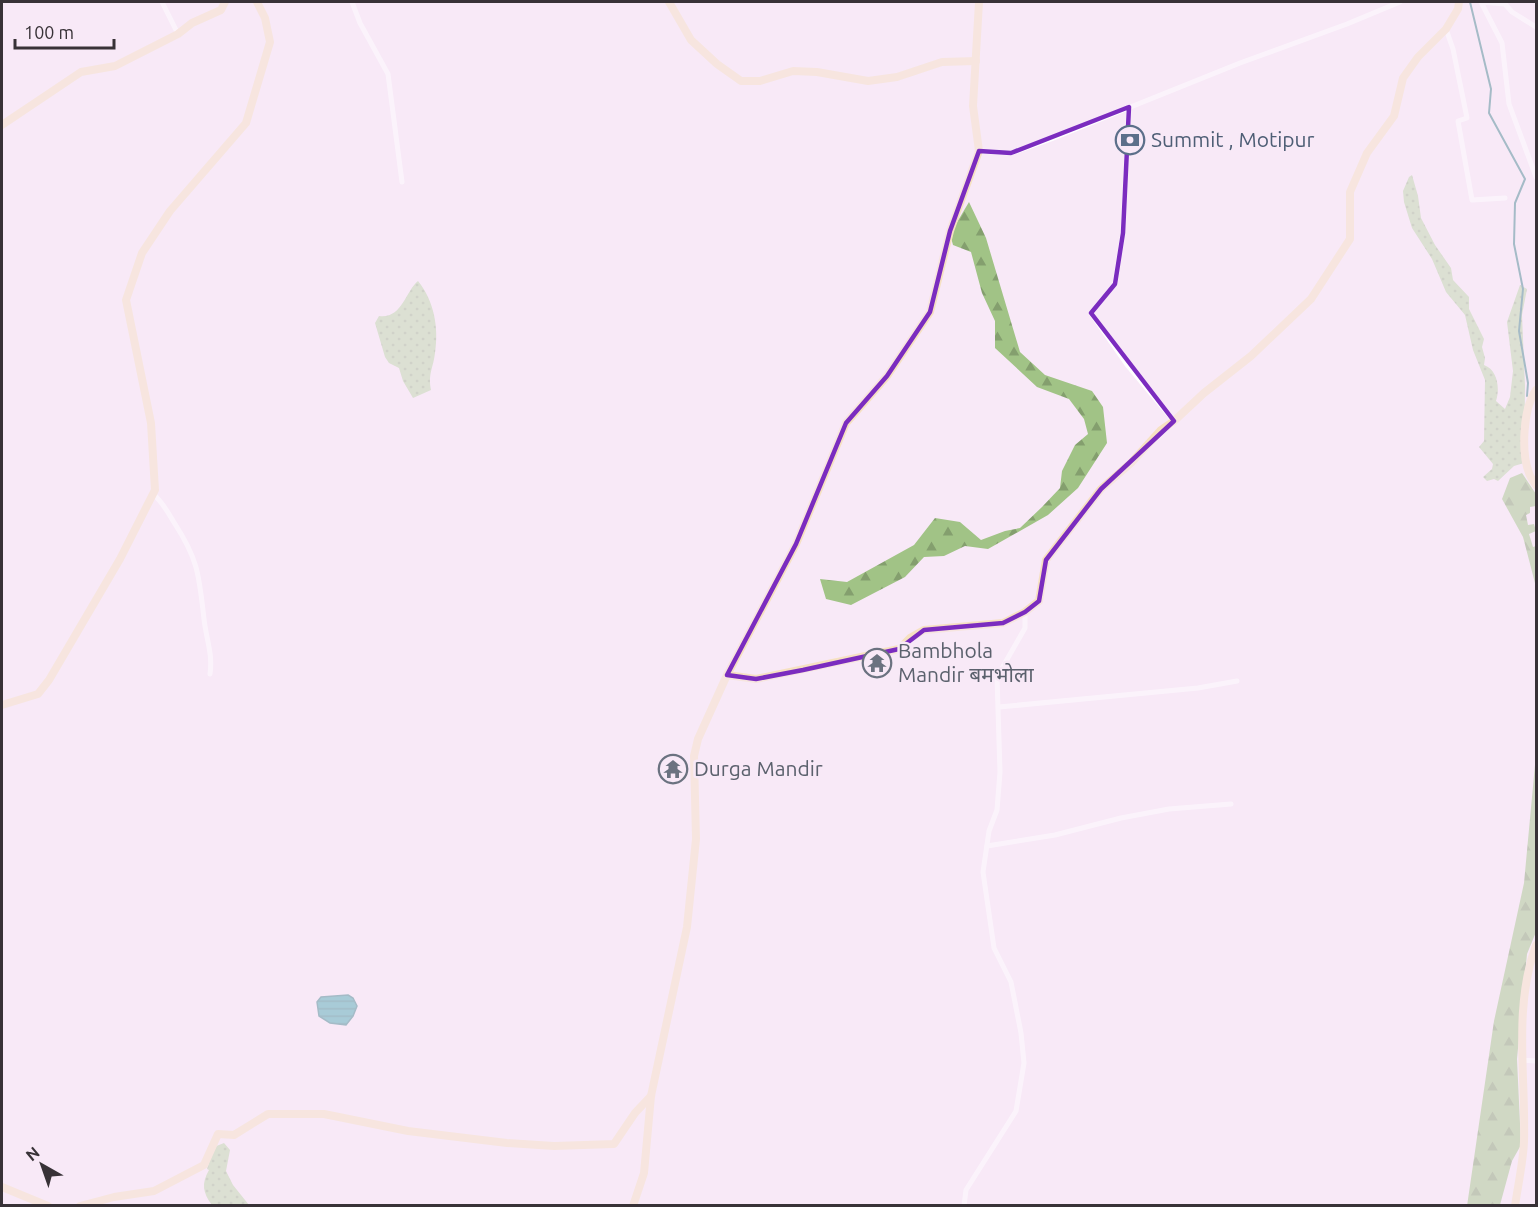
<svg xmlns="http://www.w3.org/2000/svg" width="1538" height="1207" font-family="Ubuntu,'Noto Sans Devanagari',sans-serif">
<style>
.grass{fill:url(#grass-dots)}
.forest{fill:url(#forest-firs)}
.water{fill:url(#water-rules);stroke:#42848c;stroke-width:1.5}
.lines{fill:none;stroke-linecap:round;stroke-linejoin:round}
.stream{stroke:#42848c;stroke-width:2}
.street{stroke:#fff;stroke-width:5}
.secondary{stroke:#f6e1c2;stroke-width:8}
.marked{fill:none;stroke:#7b2cbf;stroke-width:4.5;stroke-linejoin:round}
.labels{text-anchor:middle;stroke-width:5;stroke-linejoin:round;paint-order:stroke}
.service-label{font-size:21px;fill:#4e5e75;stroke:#f8e9f7;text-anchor:start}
.worship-label{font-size:21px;fill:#5b616d;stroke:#f8e9f7;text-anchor:start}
</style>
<defs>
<pattern id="grass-dots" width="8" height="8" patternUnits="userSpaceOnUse" patternTransform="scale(1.5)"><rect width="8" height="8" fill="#bad4a6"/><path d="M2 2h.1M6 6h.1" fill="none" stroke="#a1b690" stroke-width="1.8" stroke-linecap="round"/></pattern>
<pattern id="forest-firs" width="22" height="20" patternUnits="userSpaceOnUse" patternTransform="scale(1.5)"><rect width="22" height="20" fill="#a1c386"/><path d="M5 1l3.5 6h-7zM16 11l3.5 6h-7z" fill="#849f6e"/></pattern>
<pattern id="water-rules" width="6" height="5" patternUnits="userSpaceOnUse" patternTransform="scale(1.5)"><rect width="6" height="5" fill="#47a7b0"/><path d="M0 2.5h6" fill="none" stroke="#3c8990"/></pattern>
</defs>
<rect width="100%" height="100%" fill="#f8e9f7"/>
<!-- grass -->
<g class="grass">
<path d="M1412,175l6,21 3,22 14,27 16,23 2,12 16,17v12l15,30 -2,8 3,11 -1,7c14,5 16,24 12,36l9,8 5,-12 3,-26 -6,-49 13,-37 7,4 -5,26 3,71 -1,77 -10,3 -16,15 -4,-2 -7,2 -4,-4 9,-8 1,-5 -14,-17 5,-6 1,-61 -12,-30 -8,-35 -19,-23 -14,-33 -20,-31 -8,-26 -1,-11 6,-14z"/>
<path d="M418,281c16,20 21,46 17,72 -2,16 -7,20 -4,37l-18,8 -10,-17 -4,-13 -10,-5 -4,-6 -10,-34 4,-7c23,3 26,-24 39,-35z"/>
<path d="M224,1143l6,7 -4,21 7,14 16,20h-37c-9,-12 -11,-21 -3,-35l-2,-1 7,-22z"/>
</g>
<!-- forest -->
<g class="forest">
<polygon points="969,202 986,238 1020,352 1045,375 1092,391 1103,407 1107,443 1078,488 1048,515 988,549 965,546 944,556 924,557 905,577 851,605 826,599 820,579 847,582 914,545 935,518 960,522 981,540 1005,531 1020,528 1042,507 1060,488 1062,471 1075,445 1088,434 1084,419 1069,399 1037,387 995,348 995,321 982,293 971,252 953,245 950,234"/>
<polygon points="1522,473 1536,494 1536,506 1530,507 1530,513 1526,515 1528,525 1534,524 1536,531 1529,534 1533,547 1536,546 1536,587 1523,537 1502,499 1510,478"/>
<polygon points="1536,754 1536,932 1527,954 1517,1059 1521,1145 1512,1161 1500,1205 1467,1206 1494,1021 1524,883"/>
</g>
<!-- water -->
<polygon class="water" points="348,995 353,998 357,1006 353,1016 346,1025 330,1023 319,1016 317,1002 321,997"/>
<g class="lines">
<!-- stream -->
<polyline class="stream" points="1470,2 1491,89 1489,113 1525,179 1515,203 1514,244 1523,289 1519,331 1528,383 1527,396"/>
<!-- street -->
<g class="street">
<polyline points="162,2 178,34"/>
<polyline points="352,2 360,23 388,74 402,182"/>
<polyline points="1481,2 1502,43 1509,104 1536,177"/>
<polyline points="1481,2 1505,4 1512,12 1536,27"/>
<polyline points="1446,29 1453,49 1467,118 1458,121 1472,200 1505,198"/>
<polyline points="1129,107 1123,233 1115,284 1091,313 1128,366 1174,421"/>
<polyline points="979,151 1011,153 1051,139 1240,63 1347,24 1400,2"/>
<path d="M153,494c10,8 15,19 22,30 24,37 24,53 29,95 2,19 9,35 6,55"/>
<polyline points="999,707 1198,688 1237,681"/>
<polyline points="987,846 1055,835 1121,818 1169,809 1231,804"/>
<polyline points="1522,1060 1536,1061"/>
<polyline points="964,1206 966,1190 1016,1111 1024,1063 1021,1033 1011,982 994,948 983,872 989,831 997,810 1000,772 997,677 1025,628 1025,612"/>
</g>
<!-- secondary -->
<g class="secondary">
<polyline points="669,2 691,40 717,64 741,81 760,81 793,71 817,72 868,81 897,77 942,62 976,61"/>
<polyline points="2,125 81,72 115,66 178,34 192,23 221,10 225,2"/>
<path d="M1536,390c-13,18 -15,62 -7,83 1,4 5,9 7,12"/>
<polyline points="727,675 756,679 899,649 910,638 924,630 1003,623 1025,612 1039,601 1046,560 1101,489 1131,463 1161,430 1174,421 1204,393 1251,356 1311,299 1350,239 1350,192 1367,153 1394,116 1403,78 1418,57 1446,29 1458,9 1459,2"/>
<polyline points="2,705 38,694 49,680 120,559 155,490 151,423 126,300 142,253 170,211 246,123 270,42 265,18 257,2"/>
<polyline points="2,1187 48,1206"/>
<polyline points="80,1206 114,1197 154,1191 204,1165 218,1134 234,1135 268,1114 324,1114 408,1131 507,1143 554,1146 614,1144 635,1113 651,1096"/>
<polyline points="633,1206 644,1173 651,1096 687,927 696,839 694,756 698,739 727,675 796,544 846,423 887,376 930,312 950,231 979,151 973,106 979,2"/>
<path d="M1515,1206c3,-21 8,-43 9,-64 2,-66 -11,-134 12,-197"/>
</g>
</g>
<!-- marked area -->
<path d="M0 0H1538V1207H0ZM1129,107l-6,126 -8,51 -24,29 83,108 -73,68 -55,71 -7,41 -14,11 -22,11 -79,7 -25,19 -96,21 -47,9 -29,-4 69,-131 50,-121 41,-47 43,-64 20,-81 29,-80 32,2z" fill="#f8e9f7" fill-opacity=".55" fill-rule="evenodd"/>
<path class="marked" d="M1129,107l-6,126 -8,51 -24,29 83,108 -73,68 -55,71 -7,41 -14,11 -22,11 -79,7 -25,19 -96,21 -47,9 -29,-4 69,-131 50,-121 41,-47 43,-64 20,-81 29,-80 32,2z"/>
<!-- icons -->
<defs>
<g id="bank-ring" transform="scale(1.5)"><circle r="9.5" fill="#f8e9f7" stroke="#5c6f8a" stroke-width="1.5"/><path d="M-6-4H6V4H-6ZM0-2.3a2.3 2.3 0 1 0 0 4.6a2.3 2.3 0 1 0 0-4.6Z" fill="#5c6f8a"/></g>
<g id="temple-ring" transform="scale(1.5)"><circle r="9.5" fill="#f8e9f7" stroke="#6b7280" stroke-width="1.5"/><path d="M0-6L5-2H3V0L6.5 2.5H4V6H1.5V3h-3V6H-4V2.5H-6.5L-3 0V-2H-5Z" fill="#6b7280"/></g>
</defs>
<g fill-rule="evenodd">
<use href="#bank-ring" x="1130" y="140"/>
<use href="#temple-ring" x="877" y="663"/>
<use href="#temple-ring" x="673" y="769"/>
</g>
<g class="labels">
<!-- service labels -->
<g class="service-label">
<text x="1151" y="147">Summit , Motipur</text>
</g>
<!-- worship labels -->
<g class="worship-label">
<text x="898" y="658">Bambhola<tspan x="898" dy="24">Mandir बमभोला</tspan></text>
<text x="694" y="776">Durga Mandir</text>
</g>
</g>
<!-- border -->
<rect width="1538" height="1207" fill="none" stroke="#383237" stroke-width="6"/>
<!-- north arrow -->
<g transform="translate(42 1165) rotate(320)" stroke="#f8e9f7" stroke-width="4.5" paint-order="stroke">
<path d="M0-4.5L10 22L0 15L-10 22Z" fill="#383237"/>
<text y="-9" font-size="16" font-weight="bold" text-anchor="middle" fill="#383237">N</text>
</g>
<!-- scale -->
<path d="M15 39v9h99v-9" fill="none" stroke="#383237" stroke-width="3"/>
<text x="24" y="39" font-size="18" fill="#383237" stroke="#f8e9f7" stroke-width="4.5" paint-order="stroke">100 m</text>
</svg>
